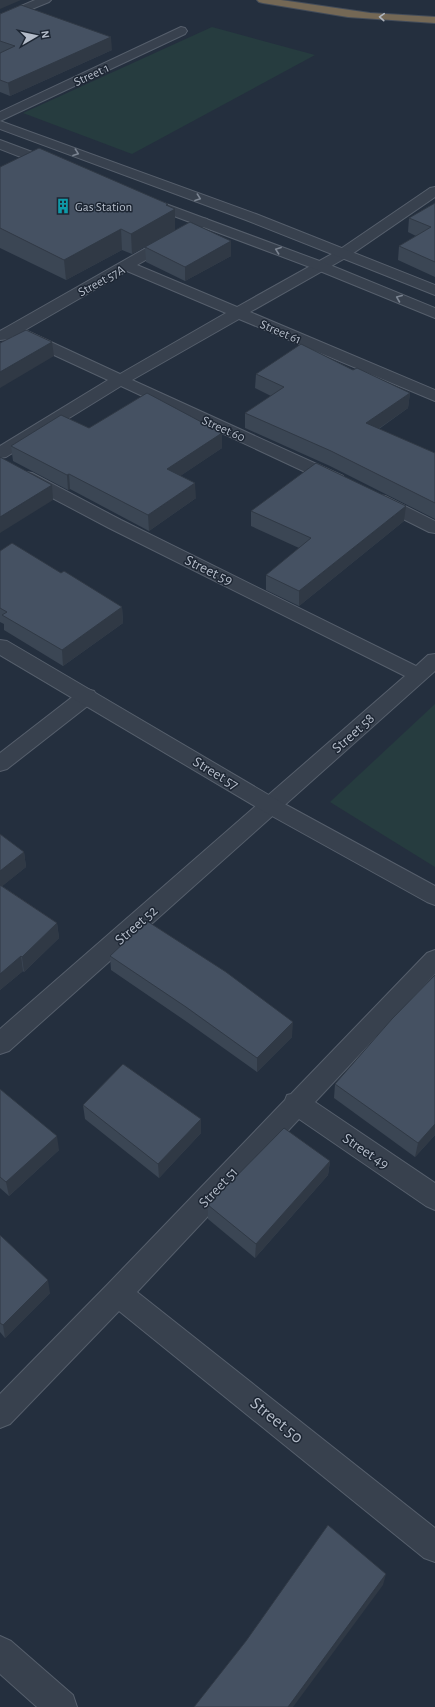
<svg xmlns="http://www.w3.org/2000/svg" width="435" height="1707" font-family="'Alegreya Sans',sans-serif">
<style>
.green{fill:#263c3f}
.lines{fill:none;stroke-linecap:round;stroke-linejoin:round}
.minor-casing{stroke:#565f6c;stroke-width:2}
.tertiary-casing{stroke:#565f6c;stroke-width:2}
.motorway-casing{stroke:#434c59;stroke-width:2}
.minor{fill:#38414e;fill-rule:evenodd}
.tertiary{fill:#38414e;fill-rule:evenodd}
.motorway{fill:#746855;fill-rule:evenodd}
.wall{fill:#3b4654}
.shaded-wall{fill:#303945}
.building{fill:#455162;stroke:#303945}
.oneway{stroke:#aeb4bd}
.oneway2{stroke:#7c8592}
.labels{text-anchor:middle;stroke-width:3;stroke-linejoin:round;paint-order:stroke}
.far-street-label{font-size:13px;fill:#b4bcc9;stroke:#1d2633}
.far-poi-label{font-size:13px;fill:#b4bcc9;stroke:#1d2633;text-anchor:start}
.street-label{font-size:15px;fill:#b4bcc9;stroke:#1d2633}
.near-street-label{font-size:18px;fill:#b4bcc9;stroke:#1d2633}
</style>
<rect width="100%" height="100%" fill="#242f3e"/>
<!-- green -->
<g class="green">
<polygon points="212,27 315,55 132,154 23,113"/>
<polygon points="435,704 435,867 330,802"/>
</g>
<g class="lines">
<!-- minor casing -->
<g class="minor-casing">
<g id="minor">
<polygon points="35,0 51,0 49,2 0,22 0,15"/>
<polygon points="181,27 185,28 187,31 185,34 0,121 0,112"/>
<path d="M435,187v10l-86,59 -99,56 185,78v11l-196,-82 -107,61 211,96 3,4 -3,4 -6,1 -6,-1 -210,-98 -115,71 -6,1v-12l108,-66 -95,-44 -4,3 -9,1v-9l7,-4 190,-108 5,-1 5,1 2,3 -2,3 -70,40 100,42 102,-57 91,-62zM127,271l99,42 -106,61 -95,-44z"/>
<polygon points="26,472 32,473 121,520 416,666 428,655 435,654 435,671 9,1051 0,1054 0,1029 405,676 109,528 20,481 17,477 20,473"/>
<polygon points="379,495 385,496 435,521 435,533 429,532 373,504 370,500 373,496"/>
<polygon points="87,689 94,691 97,696 94,701 7,769 0,771 0,753 80,691"/>
<polygon points="435,950 435,974 315,1102 435,1183 435,1210 426,1206 299,1119 137,1292 435,1528 435,1562 424,1558 119,1311 10,1424 0,1428 0,1394 108,1284 285,1100 287,1095 291,1094 427,953"/>
<polygon points="0,1636 11,1641 73,1695 77,1707 37,1707 0,1674"/>
</g>
</g>
<!-- tertiary casing -->
<g class="tertiary-casing">
<g id="tertiary">
<polygon points="0,121 256,214 435,285 435,295 246,220 0,129"/>
<polygon points="0,140 59,162 61,165 59,168 49,168 0,149"/>
<polygon points="147,197 325,263 435,308 435,318 315,269 142,204 140,201 142,198"/>
<polygon points="0,640 7,641 279,801 435,886 435,905 427,902 263,811 0,655"/>
</g>
</g>
<!-- motorway casing -->
<g class="motorway-casing">
<polygon id="motorway" points="257,0 281,0 370,13 435,17 435,23 348,17 263,3 259,2"/>
</g>
<!-- minor -->
<use href="#minor" class="minor"/>
<!-- tertiary -->
<use href="#tertiary" class="tertiary"/>
<!-- motorway -->
<use href="#motorway" class="motorway"/>
</g>
<!-- wall -->
<g class="wall">
<polygon points="0,14 112,50 10,96 0,92"/>
<polygon points="0,167 168,206 175,209 175,230 132,254 122,250 66,280 0,248"/>
<polygon points="435,203 435,277 398,260 399,246 416,236 408,232 409,218"/>
<polygon points="145,247 231,256 185,281 146,262"/>
<polygon points="353,370 410,393 408,408 379,429 435,453 435,519 330,466 245,428 245,413 271,396 255,388 256,374"/>
<polygon points="11,446 222,448 180,476 196,498 149,531 70,489 68,490 13,461"/>
<polygon points="251,511 404,521 299,606 266,590 266,575 299,548 251,526"/>
<polygon points="0,551 61,573 122,607 123,623 63,666 4,630 4,624 0,622"/>
<polygon points="0,834 24,852 26,867 2,886 57,923 59,938 24,972 23,971 0,990"/>
<polygon points="110,956 292,1037 257,1072 187,1022 111,970"/>
<polygon points="435,975 435,1135 415,1157 334,1098 335,1084"/>
<polygon points="0,1089 59,1150 9,1196 0,1188"/>
<polygon points="83,1105 201,1133 159,1178 85,1119"/>
<polygon points="330,1161 328,1175 255,1258 208,1219 208,1205"/>
<polygon points="0,1235 50,1293 5,1338 0,1332"/>
</g>
<!-- shaded-wall -->
<g class="shaded-wall">
<polygon points="0,0 21,0 0,9"/>
<polygon points="111,37 112,50 10,96 8,83"/>
<polygon points="168,204 168,213 175,209 175,230 132,254 131,234"/>
<polygon points="121,229 122,250 66,280 64,260"/>
<polygon points="231,241 231,256 185,281 185,267"/>
<polygon points="52,342 54,356 0,388 0,372"/>
<polygon points="410,393 408,408 365,438 366,423"/>
<polygon points="222,433 222,448 167,485 167,469"/>
<polygon points="69,474 70,489 68,490 67,475"/>
<polygon points="195,483 196,498 149,531 148,515"/>
<polygon points="52,485 53,500 0,533 0,517"/>
<polygon points="406,506 404,521 299,606 299,591"/>
<polygon points="122,607 123,623 63,666 62,650"/>
<polygon points="24,852 26,867 0,888 0,871"/>
<polygon points="57,923 59,938 24,972 22,957"/>
<polygon points="21,956 23,971 0,990 0,974"/>
<polygon points="293,1022 292,1037 257,1072 257,1058"/>
<polygon points="201,1119 201,1133 159,1178 158,1164"/>
<polygon points="435,1124 435,1135 415,1157 418,1143"/>
<polygon points="57,1136 59,1150 9,1196 6,1182"/>
<polygon points="330,1161 328,1175 255,1258 256,1244"/>
<polygon points="48,1280 50,1293 5,1338 3,1325"/>
<polygon points="386,1574 383,1585 293,1707 288,1707"/>
</g>
<!-- building -->
<g class="building">
<polygon points="21,5 111,37 8,83 0,80 0,53 15,46 0,41 0,14"/>
<polygon points="39,148 168,204 166,205 175,209 131,234 121,229 64,260 0,228 0,167"/>
<polygon points="435,203 435,262 399,246 431,227 409,218"/>
<polygon points="190,222 231,241 185,267 145,247"/>
<polygon points="26,330 52,342 0,372 0,343"/>
<polygon points="301,344 353,370 357,368 410,393 366,423 435,453 435,503 331,451 245,413 284,387 256,374"/>
<polygon points="147,393 222,433 167,469 195,483 148,515 69,474 67,475 11,446 61,415 89,428"/>
<polygon points="0,457 52,485 0,517"/>
<polygon points="316,463 406,506 299,591 266,575 311,538 251,511"/>
<polygon points="12,543 61,573 64,571 122,607 62,650 2,615 7,612 0,608 0,551"/>
<polygon points="0,834 24,852 0,871"/>
<polygon points="0,885 57,923 22,957 21,956 0,974"/>
<polygon points="147,921 226,972 293,1022 257,1058 186,1007 110,956"/>
<polygon points="435,975 435,1124 418,1143 335,1084 392,1019"/>
<polygon points="123,1064 201,1119 158,1164 83,1105"/>
<polygon points="0,1089 57,1136 6,1182 0,1177"/>
<polygon points="284,1128 330,1161 256,1244 208,1205"/>
<polygon points="0,1235 48,1280 3,1325 0,1323"/>
<polygon points="328,1525 386,1574 288,1707 194,1707 246,1641"/>
</g>
<!-- one-way arrows -->
<defs><path id="oneway-chevron" d="M-2-3.5L2.5 0L-2 3.5" fill="none" stroke-width="1.6" stroke-linecap="round" stroke-linejoin="round"/></defs>
<use class="oneway" href="#oneway-chevron" transform="translate(382 17) rotate(-176)"/>
<g class="oneway2">
<use href="#oneway-chevron" transform="translate(76 153) rotate(20)"/>
<use href="#oneway-chevron" transform="translate(198 198) rotate(20)"/>
<use href="#oneway-chevron" transform="translate(278 250) rotate(-160)"/>
<use href="#oneway-chevron" transform="translate(399 298) rotate(-158)"/>
</g>
<!-- icons -->
<defs>
<g id="building-bare" transform="scale(1.2)"><path d="M-4-6H4V6H1V3H-1V6H-4ZM-2.5-4.3h1.7v1.8h-1.7ZM.8-4.3h1.7v1.8H.8ZM-2.5-1h1.7V.8h-1.7ZM.8-1h1.7V.8H.8Z" fill="#0f9aa8" stroke="#1d2633" stroke-width="2.5" paint-order="stroke"/></g>
</defs>
<g fill-rule="evenodd">
<use href="#building-bare" x="63" y="206"/>
</g>
<g class="labels">
<!-- far-street labels -->
<g class="far-street-label">
<text transform="translate(91 74) rotate(-25)" y="5">Street 1</text>
<text transform="translate(101 280) rotate(-29)" y="5">Street 57A</text>
<text transform="translate(281 331) rotate(23)" y="5">Street 61</text>
<text transform="translate(224 428) rotate(24)" y="5">Street 60</text>
</g>
<!-- far-poi labels -->
<g class="far-poi-label">
<text x="75" y="211">Gas Station</text>
</g>
<!-- street labels -->
<g class="street-label">
<text transform="translate(209 570) rotate(26)" y="5">Street 59</text>
<text transform="translate(353 733) rotate(-42)" y="5">Street 58</text>
<text transform="translate(216 773) rotate(31)" y="5">Street 57</text>
<text transform="translate(136 925) rotate(-41)" y="5">Street 52</text>
<text transform="translate(366 1151) rotate(34)" y="5">Street 49</text>
<text transform="translate(218 1187) rotate(-47)" y="5">Street 51</text>
</g>
<!-- near-street labels -->
<g class="near-street-label">
<text transform="translate(277 1420) rotate(39)" y="6">Street 50</text>
</g>
</g>
<!-- north arrow -->
<g transform="translate(36 36) rotate(81)" stroke="#1d2633" stroke-width="3" paint-order="stroke">
<path d="M0-3L7 15L0 10L-7 15Z" fill="#b4bcc9"/>
<text y="-6" font-size="11" font-weight="bold" text-anchor="middle" fill="#b4bcc9">N</text>
</g>
</svg>
